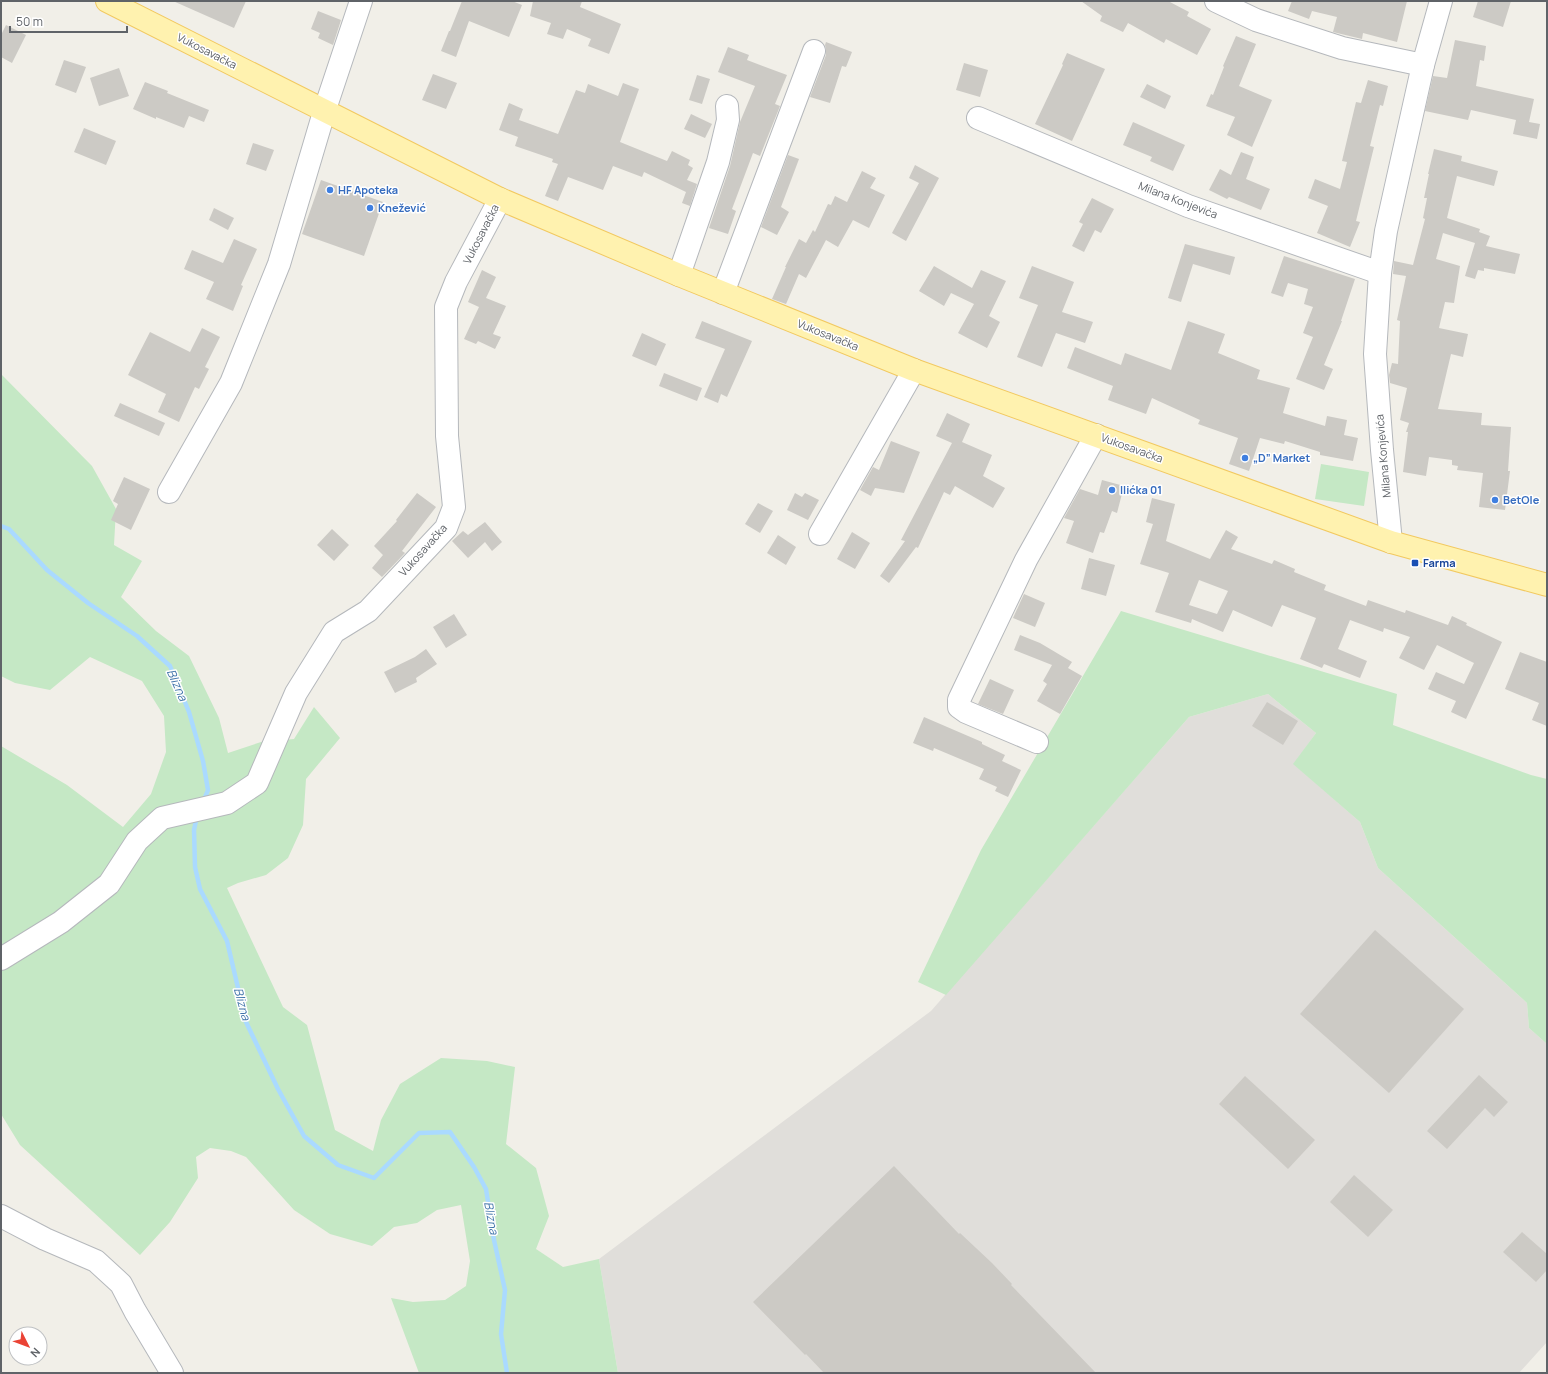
<svg xmlns="http://www.w3.org/2000/svg" width="1548" height="1374" font-family="Manrope,sans-serif">
<style>
.industrial{fill:#e0deda}
.green{fill:#c5e8c5}
.lines{fill:none;stroke-linecap:round;stroke-linejoin:round}
.stream{stroke:#aadaff;stroke-width:4.5}
.building{fill:#cccac5;fill-rule:evenodd}
.minor-casing{stroke:#b5b8bc;stroke-width:24}
.major-casing{stroke:#f2c960;stroke-width:24}
.minor{stroke:#fff;stroke-width:22}
.major{stroke:#fff2af;stroke-width:22}
.shop-dot{fill:#3f7fe0;stroke:#fff;stroke-width:1.5}
.transit-dot{fill:#1a4fb4;stroke:#fff;stroke-width:1.5}
.labels{text-anchor:middle;stroke-width:3;stroke-linejoin:round;paint-order:stroke}
.street-label{font-size:11px;fill:#5f6368;stroke:#fff}
.shop-label{font-size:11px;font-weight:bold;fill:#366cbe;stroke:#fff;text-anchor:start}
.transit-label{font-size:11px;font-weight:bold;fill:#164399;stroke:#fff;text-anchor:start}
.water-label{font-size:12px;font-style:italic;fill:#4174aa;stroke:#fff}
</style>
<rect width="100%" height="100%" fill="#f1efe8"/>
<!-- industrial -->
<polygon class="industrial" points="1268,694 1316,733 1294,764 1360,822 1378,868 1527,1003 1529,1028 1547,1044 1547,1342 1519,1373 618,1373 599,1259 931,1011 1189,717"/>
<!-- green -->
<g class="green">
<polygon points="1,374 92,466 116,509 114,545 142,561 121,597 156,631 189,656 219,718 228,753 261,742 294,739 314,707 340,738 306,779 303,825 288,858 266,875 238,883 227,888 283,1007 307,1025 335,1130 373,1151 381,1120 400,1084 441,1058 487,1061 515,1067 506,1144 536,1168 549,1216 536,1249 563,1267 599,1259 618,1373 419,1373 391,1298 413,1302 445,1300 466,1286 470,1261 461,1205 437,1210 417,1223 394,1227 372,1246 330,1234 294,1210 246,1157 231,1151 210,1148 196,1157 198,1178 170,1222 140,1255 20,1145 1,1114 1,746 67,785 123,827 151,794 166,752 164,716 142,681 90,657 50,690 15,683 1,676"/>
<polygon points="1321,464 1369,472 1364,506 1315,499"/>
<polygon points="1121,611 1397,694 1393,725 1531,775 1547,779 1547,1044 1529,1028 1527,1003 1378,868 1360,822 1293,764 1316,733 1268,694 1189,717 946,995 918,982 981,850"/>
</g>
<g class="lines">
<!-- stream -->
<g class="stream">
<polyline points="1,526 9,529 47,570 88,603 137,636 170,666 189,712 203,761 208,790 203,802"/>
<polyline points="197,816 194,830 195,867 200,889 227,941 246,1022 278,1089 304,1136 338,1165 374,1178 419,1133 450,1132 474,1167 486,1189 494,1240 505,1290 501,1334 507,1373"/>
</g>
</g>
<!-- building -->
<g class="building">
<polygon points="173,1 246,1 234,28"/>
<polygon points="462,1 512,1 522,5 509,37 469,21 456,57 441,51 449,31 450,31"/>
<polygon points="533,1 582,1 580,7 621,24 609,54 588,46 591,39 567,29 563,39 547,34 551,23 530,16"/>
<polygon points="1081,1 1168,1 1189,12 1187,16 1211,29 1197,55 1166,39 1164,43 1128,23 1123,32 1100,21 1102,16"/>
<polygon points="1292,1 1407,1 1397,42 1363,33 1362,39 1333,32 1337,17 1312,11 1309,19 1288,11"/>
<polygon points="1478,1 1511,1 1503,27 1473,17"/>
<polygon points="318,11 341,20 333,45 318,38 320,33 311,29"/>
<polygon points="6,25 26,35 12,63 1,57 1,35"/>
<polygon points="1236,36 1256,44 1239,86 1272,100 1252,147 1227,135 1235,117 1206,106 1211,94 1213,95 1224,67 1223,66"/>
<polygon points="1455,40 1486,46 1484,61 1480,60 1476,86 1534,99 1529,122 1540,124 1537,139 1513,134 1516,120 1471,110 1468,120 1425,111 1433,76 1447,78"/>
<polygon points="826,42 852,52 846,67 842,66 830,103 810,97 826,55 826,49 825,45"/>
<polygon points="728,47 749,55 747,60 787,75 775,104 780,106 760,156 753,153 732,209 736,211 728,234 709,228 730,166 740,122 755,86 718,72"/>
<polygon points="1067,53 1105,69 1072,141 1035,124 1063,65 1062,64"/>
<polygon points="64,60 86,67 76,93 55,85"/>
<polygon points="964,63 988,70 980,97 956,90"/>
<polygon points="119,68 129,96 99,106 90,78"/>
<polygon points="433,74 457,83 446,109 422,100"/>
<polygon points="697,75 710,79 702,104 689,100"/>
<polygon points="1368,80 1388,86 1383,106 1380,105 1370,146 1374,147 1356,221 1360,222 1350,247 1317,233 1328,206 1308,198 1315,179 1340,189 1347,162 1342,161 1356,102 1361,103"/>
<polygon points="145,82 168,91 167,93 209,110 204,122 189,116 184,128 156,117 156,119 133,109"/>
<polygon points="623,83 639,89 620,142 667,161 672,151 690,160 688,165 693,168 687,180 697,184 690,206 682,203 686,192 644,172 642,177 613,166 603,190 568,177 558,201 545,196 558,164 552,162 553,159 515,146 518,137 499,130 509,103 523,109 519,120 558,134 576,90 585,93 588,84 618,96"/>
<polygon points="1147,84 1171,96 1165,109 1140,97"/>
<polygon points="691,114 712,124 705,138 684,129"/>
<polygon points="1133,122 1185,145 1173,171 1150,161 1152,157 1123,145"/>
<polygon points="84,128 116,141 106,165 74,152"/>
<polygon points="253,143 274,150 266,171 246,164"/>
<polygon points="1434,149 1462,156 1461,161 1498,171 1494,186 1457,176 1447,218 1480,229 1479,232 1490,236 1486,246 1520,254 1515,274 1484,268 1484,271 1478,270 1475,279 1465,276 1475,243 1443,233 1436,259 1460,266 1454,303 1445,302 1439,328 1468,334 1463,357 1451,354 1438,409 1482,413 1481,425 1511,427 1508,471 1510,471 1505,510 1479,507 1483,473 1457,470 1458,466 1452,465 1452,460 1429,457 1426,476 1403,472 1408,432 1406,432 1409,423 1400,420 1407,388 1390,383 1389,375 1392,363 1398,364 1400,321 1397,320 1406,276 1393,274 1394,261 1413,265 1425,219 1423,218 1427,198 1424,198 1429,174 1428,174"/>
<polygon points="1241,152 1254,157 1246,179 1270,189 1261,210 1229,197 1227,199 1209,190 1220,169 1231,175"/>
<polygon points="788,155 799,159 781,207 789,212 777,235 761,227"/>
<polygon points="915,165 939,178 906,241 892,233 919,183 909,178"/>
<polygon points="862,171 876,178 870,188 885,195 869,228 853,220 838,247 826,240 806,278 799,274 786,304 772,299 786,267 785,267 799,239 806,243 813,230 815,232 828,204 831,205 835,196 847,202"/>
<polygon points="321,180 383,202 364,256 302,234"/>
<polygon points="1092,198 1114,209 1101,233 1095,230 1084,252 1072,246 1083,224 1079,222"/>
<polygon points="214,208 234,218 228,230 209,220"/>
<polygon points="234,239 257,249 241,285 243,286 233,311 206,299 214,282 184,269 192,250 223,263"/>
<polygon points="1185,244 1235,257 1230,275 1193,264 1181,302 1168,298"/>
<polygon points="1284,256 1355,279 1341,321 1342,321 1324,365 1333,369 1324,390 1296,379 1313,337 1303,333 1313,307 1304,304 1308,289 1288,283 1283,297 1271,293"/>
<polygon points="934,266 972,288 981,270 1006,281 989,316 1000,322 987,348 958,333 974,304 951,293 944,306 919,291"/>
<polygon points="1032,266 1074,282 1062,312 1093,322 1085,343 1056,333 1042,367 1017,357 1038,305 1019,298"/>
<polygon points="482,270 496,277 486,298 506,306 493,334 501,337 495,349 478,341 476,344 464,339 479,307 468,302"/>
<polygon points="702,321 752,341 727,397 721,394 718,403 704,397 725,349 695,338"/>
<polygon points="1188,321 1225,334 1218,353 1260,370 1257,379 1290,388 1283,413 1325,426 1327,416 1347,420 1344,435 1358,438 1353,461 1320,455 1320,452 1285,441 1284,444 1260,438 1249,471 1229,464 1238,438 1198,424 1200,420 1152,398 1146,414 1108,400 1113,386 1067,368 1075,347 1121,365 1125,353 1171,370"/>
<polygon points="202,328 220,337 205,367 209,369 199,389 195,387 179,422 158,412 166,394 128,375 150,332 190,352"/>
<polygon points="642,333 666,344 656,366 632,356"/>
<polygon points="664,373 702,388 697,401 659,386"/>
<polygon points="120,403 165,423 159,436 114,416"/>
<polygon points="947,413 970,424 962,442 992,455 983,476 1005,488 993,508 955,486 950,495 944,492 918,548 916,547 889,583 880,576 905,541 901,540 952,443 936,436"/>
<polygon points="891,441 920,452 904,493 875,488 871,496 860,490 873,467 879,470"/>
<polygon points="124,477 150,489 131,530 111,520 118,504 113,501"/>
<polygon points="1102,480 1124,486 1117,513 1112,511 1104,533 1100,532 1093,553 1066,543 1074,521 1064,518 1080,489 1098,495"/>
<polygon points="417,493 436,507 402,551 405,553 382,577 372,568 383,555 374,546 397,521 396,520"/>
<polygon points="795,493 802,497 805,493 819,500 808,520 787,510"/>
<path d="M1152,498l23,6 -9,37 44,18 16,-29 12,7 -7,12 41,15 2,-4 21,9 -1,3 32,13 -2,5 42,16 2,-6 37,13 1,-3 42,15 4,-9 15,7 -1,2 36,17 -36,77 -15,-7 5,-11 -28,-12 8,-17 28,12 10,-21 -37,-18 -13,25 -25,-12 11,-21 -26,-9 -1,4 -33,-12 -12,29 29,12 -7,17 -36,-14 -2,4 -22,-9 16,-41 -34,-13 -10,22 -39,-17 -10,22 -31,-13 -1,4 -36,-11 14,-39 -29,-9 13,-40 -7,-2zM1199,580l29,11 -11,23 -28,-9z"/>
<polygon points="758,503 773,511 760,533 745,524"/>
<polygon points="485,522 502,542 492,551 485,542 468,558 452,541 463,531 468,535"/>
<polygon points="332,529 349,545 334,561 317,545"/>
<polygon points="852,532 870,543 855,569 837,559"/>
<polygon points="778,535 796,547 786,565 767,553"/>
<polygon points="1089,558 1115,565 1106,596 1081,589"/>
<polygon points="1024,594 1045,603 1035,627 1013,618"/>
<polygon points="454,614 467,635 446,648 433,627"/>
<polygon points="1020,635 1040,643 1072,662 1068,668 1082,676 1060,714 1037,701 1047,684 1043,681 1052,665 1014,650"/>
<polygon points="426,649 437,664 416,678 417,682 395,693 384,672 415,657"/>
<polygon points="1520,652 1547,662 1547,726 1532,720 1539,703 1505,689"/>
<polygon points="990,679 1014,690 1003,714 978,704"/>
<polygon points="1267,702 1298,721 1283,745 1252,726"/>
<polygon points="924,717 982,742 982,744 1005,755 1002,761 1021,770 1008,797 995,791 997,787 979,779 984,769 934,748 933,751 913,743"/>
<polygon points="1375,930 1464,1009 1389,1093 1300,1014"/>
<polygon points="1479,1075 1508,1102 1494,1117 1485,1108 1447,1149 1427,1131"/>
<polygon points="1245,1076 1315,1140 1288,1169 1219,1104"/>
<polygon points="894,1166 959,1234 960,1233 992,1263 1012,1284 1011,1285 1096,1373 824,1373 806,1354 805,1355 753,1302"/>
<polygon points="1354,1175 1393,1210 1368,1237 1330,1202"/>
<polygon points="1522,1232 1547,1254 1547,1270 1536,1282 1503,1252"/>
</g>
<g class="lines">
<!-- minor casing -->
<g class="minor-casing">
<g id="minor">
<polyline points="1216,1 1256,20 1342,48 1423,65"/>
<polyline points="978,118 1188,206 1380,273"/>
<polyline points="679,275 718,162 728,120 727,106"/>
<polyline points="723,293 814,51"/>
<polyline points="169,492 231,383 279,264 325,109 361,1"/>
<polyline points="820,534 914,370"/>
<polyline points="1391,542 1382,450 1375,354 1380,273 1386,231 1423,65 1441,1"/>
<polyline points="1037,742 966,712 959,707 959,700 1026,560 1096,435"/>
<polyline points="1,959 61,922 109,884 137,841 162,818 227,803 257,783 296,693 334,632 368,611 446,528 454,507 447,436 446,307 456,282 500,199"/>
<polyline points="1,1216 45,1239 96,1261 121,1284 135,1311 172,1373"/>
</g>
</g>
<!-- major casing -->
<g class="major-casing">
<polyline id="major" points="107,1 500,199 679,275 914,370 1391,542 1547,585"/>
</g>
<!-- minor -->
<use href="#minor" class="minor"/>
<!-- major -->
<use href="#major" class="major"/>
</g>
<!-- markers -->
<g class="shop-dot">
<circle cx="330" cy="190" r="4"/>
<circle cx="370" cy="208" r="4"/>
<circle cx="1245" cy="458" r="4"/>
<circle cx="1112" cy="490" r="4"/>
<circle cx="1495" cy="500" r="4"/>
</g>
<rect class="transit-dot" x="1411" y="559" width="8" height="8" rx="2"/>
<g class="labels">
<!-- street labels -->
<g class="street-label">
<text transform="translate(207 51) rotate(27)" y="4">Vukosavačka</text>
<text transform="translate(1178 200) rotate(21)" y="4">Milana Konjevića</text>
<text transform="translate(481 234) rotate(-63)" y="4">Vukosavačka</text>
<text transform="translate(828 335) rotate(22)" y="4">Vukosavačka</text>
<text transform="translate(1132 448) rotate(20)" y="4">Vukosavačka</text>
<text transform="translate(1383 456) rotate(-95)" y="4">Milana Konjevića</text>
<text transform="translate(423 550) rotate(-48)" y="4">Vukosavačka</text>
</g>
<!-- shop labels -->
<g class="shop-label">
<text x="338" y="194">HF Apoteka</text>
<text x="378" y="212">Knežević</text>
<text x="1253" y="462">„D” Market</text>
<text x="1120" y="494">Ilićka 01</text>
<text x="1503" y="504">BetOle</text>
</g>
<!-- transit labels -->
<g class="transit-label">
<text x="1423" y="567">Farma</text>
</g>
<!-- water labels -->
<g class="water-label">
<text transform="translate(177 685) rotate(66)" y="4">Blizna</text>
<text transform="translate(242 1004) rotate(75)" y="4">Blizna</text>
<text transform="translate(491 1218) rotate(79)" y="4">Blizna</text>
</g>
</g>
<!-- border -->
<rect width="1548" height="1374" fill="none" stroke="#5f6368" stroke-width="4"/>
<!-- north arrow -->
<g transform="translate(28 1346) rotate(132)"><circle r="19" fill="#ffffff" stroke="#bfc1c3"/>
<path d="M0-3L7 15L0 10L-7 15Z" fill="#ea4335"/>
<text y="-6" font-size="11" font-weight="bold" text-anchor="middle" fill="#5f6368">N</text>
</g>
<!-- scale -->
<path d="M10 26v6h117v-6" fill="none" stroke="#5f6368" stroke-width="2"/>
<text x="16" y="26" font-size="12" fill="#5f6368" stroke="#ffffff" stroke-width="3" paint-order="stroke">50 m</text>
</svg>
